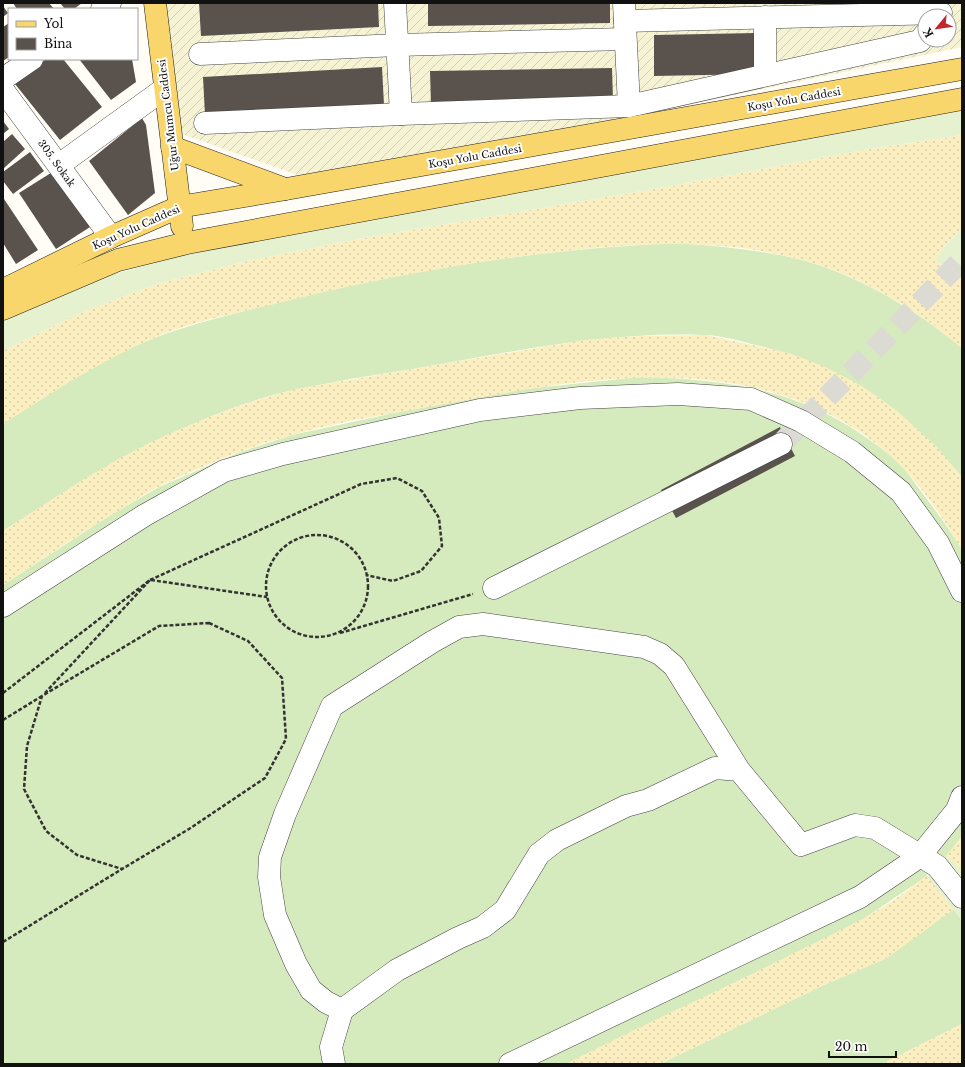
<svg xmlns="http://www.w3.org/2000/svg" width="965" height="1067" font-family="'Libre Baskerville',serif">
<style>
.farmland{fill:url(#farmland-furrows);fill-rule:evenodd}
.grass{fill:#d5ebbd}
.sand{fill:url(#sand-dots)}
.pitch{fill:#e6f2cf}
.building{fill:#5a524d}
.lines{fill:none;stroke-linecap:round;stroke-linejoin:round}
.minor-tunnel{stroke:#dbdad3;stroke-width:22;stroke-dasharray:22 11;stroke-linecap:butt}
.minor-casing{stroke:#444;stroke-width:23}
.major-casing{stroke:#222;stroke-width:23}
.path{stroke:#333;stroke-width:2.5;stroke-dasharray:4 2;stroke-linecap:butt}
.minor{stroke:#fff;stroke-width:22}
.major{stroke:#f9d66b;stroke-width:22}
.labels{text-anchor:middle;stroke-width:4;stroke-linejoin:round;paint-order:stroke}
.street-label{font-size:10px;fill:#111;stroke:#fff}
</style>
<defs>
<pattern id="farmland-furrows" width="10" height="10" patternUnits="userSpaceOnUse"><rect width="10" height="10" fill="#f6f3d4"/><path d="M-1 1l2-2M0 10L10 0M9 11l2-2" fill="none" stroke="#d2cfb5"/></pattern>
<pattern id="sand-dots" width="8" height="8" patternUnits="userSpaceOnUse"><rect width="8" height="8" fill="#fbeec1"/><path d="M2 2h.1M6 6h.1" fill="none" stroke="#d6cba5" stroke-width="1.8" stroke-linecap="round"/></pattern>
</defs>
<rect width="100%" height="100%" fill="#fffdf5"/>
<!-- farmland -->
<path class="farmland" d="M166,3h796v44l-332,70 -324,61 -127,-45zM925,16h24v24h-24z"/>
<!-- grass -->
<g class="grass">
<path d="M679,243c44,4 90,7 133,20 53,16 107,49 150,85v129c-59,-70 -113,-109 -202,-131 -18,-4 -38,-11 -57,-11 -79,-3 -156,10 -234,24 -39,7 -79,14 -119,20 -29,6 -58,10 -87,19 -94,28 -178,81 -260,133v-107c51,-33 104,-69 162,-90 39,-14 80,-23 120,-33 129,-32 261,-53 394,-58z"/>
<path d="M640,377c81,2 156,11 224,59 13,9 27,19 38,30 7,8 12,16 18,24 15,20 30,39 42,60v286l-15,20 -20,20 -71,48 -290,140h-563v-479l106,-69 50,-29 81,-35 52,-17 102,-22 131,-24z"/>
<polygon points="962,899 962,1024 882,1064 660,1064 824,985 887,958"/>
</g>
<!-- sand -->
<g class="sand">
<path d="M962,135v94l-18,18 -9,13 27,18v70c-44,-37 -95,-69 -150,-85 -95,-29 -194,-19 -289,-7 -80,11 -158,25 -236,45 -41,10 -84,18 -124,33 -56,23 -109,57 -160,90v-73l80,-39 74,-28 90,-23 123,-24 296,-50 198,-37z"/>
<path d="M706,335l83,18 34,13 37,19 37,26 39,35 26,31v73c-17,-29 -37,-59 -60,-83 -25,-27 -68,-54 -103,-66 -111,-41 -231,-20 -344,1 -54,10 -110,18 -163,33 -45,12 -88,31 -130,50 -14,7 -28,16 -42,25 -40,23 -78,50 -117,75v-54c51,-33 104,-69 159,-94 44,-20 88,-36 134,-48l288,-49 55,-4z"/>
<path d="M962,836v63l-9,11 -66,48 -63,27 -164,79h-94c71,-37 146,-70 218,-106 67,-33 133,-60 178,-122z"/>
<polygon points="962,1024 962,1064 882,1064"/>
</g>
<!-- pitch -->
<g class="pitch">
<polygon points="962,109 962,135 864,150 666,187 370,237 247,261 157,284 83,312 3,351 3,316 88,281 189,254 488,192"/>
<polygon points="962,229 962,278 935,260 944,247"/>
<polygon points="947,856 962,870 962,921 927,876"/>
</g>
<!-- building -->
<g class="building">
<polygon points="13,3 49,3 54,9 17,9"/>
<polygon points="60,3 82,3 74,9 65,9"/>
<polygon points="199,3 378,3 379,27 201,36"/>
<polygon points="428,3 610,3 610,23 428,26"/>
<polygon points="3,6 8,13 3,17"/>
<polygon points="9,23 9,57 3,61 3,27"/>
<polygon points="756,33 757,74 654,76 654,35"/>
<polygon points="46,59 63,59 102,107 60,140 15,84"/>
<polygon points="79,59 132,59 136,82 111,100"/>
<polygon points="382,67 384,105 205,115 203,77"/>
<polygon points="612,68 613,101 431,105 430,71"/>
<polygon points="142,118 146,125 155,193 128,215 89,161"/>
<polygon points="3,121 9,129 3,134"/>
<polygon points="12,134 25,149 3,169 3,142"/>
<polygon points="30,152 44,171 13,194 3,181 3,172"/>
<polygon points="54,171 90,227 56,249 19,193"/>
<polygon points="4,199 38,250 16,264 3,243"/>
<polygon points="780,427 795,456 676,518 661,490"/>
</g>
<g class="lines">
<!-- minor-tunnel -->
<polyline class="minor-tunnel" points="781,444 962,260"/>
<!-- minor casing -->
<g class="minor-casing">
<g id="minor">
<polyline points="395,3 401,114 629,106"/>
<polyline points="624,3 629,106 920,41 925,34"/>
<polyline points="102,9 110,3"/>
<polyline points="765,17 765,75"/>
<polyline points="625,21 941,13"/>
<polyline points="200,54 398,45 625,39"/>
<polyline points="3,79 32,59"/>
<polyline points="3,90 111,237"/>
<polyline points="205,123 401,114"/>
<polyline points="59,165 164,89"/>
<polyline points="494,588 781,444"/>
<polyline points="3,606 145,515 224,471 283,454 480,410 580,398 678,394 751,399 801,421 852,452 901,492 938,543 962,591"/>
<polyline points="739,770 715,768 648,800 626,806 557,840 539,854 505,910 483,927 458,938 397,970 342,1010 326,1002 311,990 296,964 275,915 269,877 270,857 285,814 332,706 432,642 459,627 483,624 644,647 660,654 674,666 739,770 801,845 855,825 875,828 937,866 962,897"/>
<polyline points="334,1064 331,1047 342,1010"/>
<polyline points="510,1064 860,897 919,857 957,810 962,797"/>
</g>
</g>
<!-- major casing -->
<g class="major-casing">
<g id="major">
<polyline points="155,3 182,226"/>
<polyline points="172,147 285,189"/>
<polyline points="3,290 111,237 179,207 286,189 962,69"/>
<polyline points="3,309 118,260 187,243 962,99"/>
</g>
</g>
<!-- path -->
<g class="path">
<circle cx="317" cy="586" r="51"/>
<polyline points="150,580 361,484 397,478 422,491 439,518 442,546 421,571 393,581 366,575"/>
<polyline points="151,580 267,597"/>
<polygon points="209,623 248,641 282,678 286,739 265,778 189,829 122,869 77,855 46,831 24,789 27,746 42,696 159,626"/>
<polyline points="340,633 473,594"/>
<polyline points="3,693 150,580 45,693"/>
<polyline points="3,720 42,696"/>
<polyline points="3,942 122,869"/>
</g>
<!-- minor -->
<use href="#minor" class="minor"/>
<!-- major -->
<use href="#major" class="major"/>
</g>
<g class="labels">
<!-- street labels -->
<g class="street-label">
<text transform="translate(794 99) rotate(-10)" y="4">Koşu Yolu Caddesi</text>
<text transform="translate(168 115) rotate(-97)" y="4">Uğur Mumcu Caddesi</text>
<text transform="translate(475 156) rotate(-10)" y="4">Koşu Yolu Caddesi</text>
<text transform="translate(57 163) rotate(54)" y="4">305. Sokak</text>
<text transform="translate(136 227) rotate(-24)" y="4">Koşu Yolu Caddesi</text>
</g>
</g>
<!-- border -->
<rect width="965" height="1067" fill="none" stroke="#111111" stroke-width="8"/>
<!-- legend -->
<rect x="8" y="8" width="130" height="52" fill="#ffffff" stroke="#a0a0a0"/>
<rect x="16" y="21" width="20" height="6" fill="#f9d66b" stroke="#a0a0a0"/>
<text x="44" y="28" font-size="12" fill="#111111">Yol</text>
<rect x="16" y="38" width="20" height="12" fill="#5a524d" stroke="#a0a0a0"/>
<text x="44" y="48" font-size="12" fill="#111111">Bina</text>
<!-- north arrow -->
<g transform="translate(937 28) rotate(241)"><circle r="19" fill="#ffffff" stroke="#a0a0a0"/>
<path d="M0-3L7 15L0 10L-7 15Z" fill="#c4262e"/>
<text y="-6" font-size="11" font-weight="bold" text-anchor="middle" fill="#111111">K</text>
</g>
<!-- scale -->
<path d="M829 1051v6h67v-6" fill="none" stroke="#111111" stroke-width="2"/>
<text x="835" y="1051" font-size="12" fill="#111111" stroke="#ffffff" stroke-width="3" paint-order="stroke">20 m</text>
</svg>
